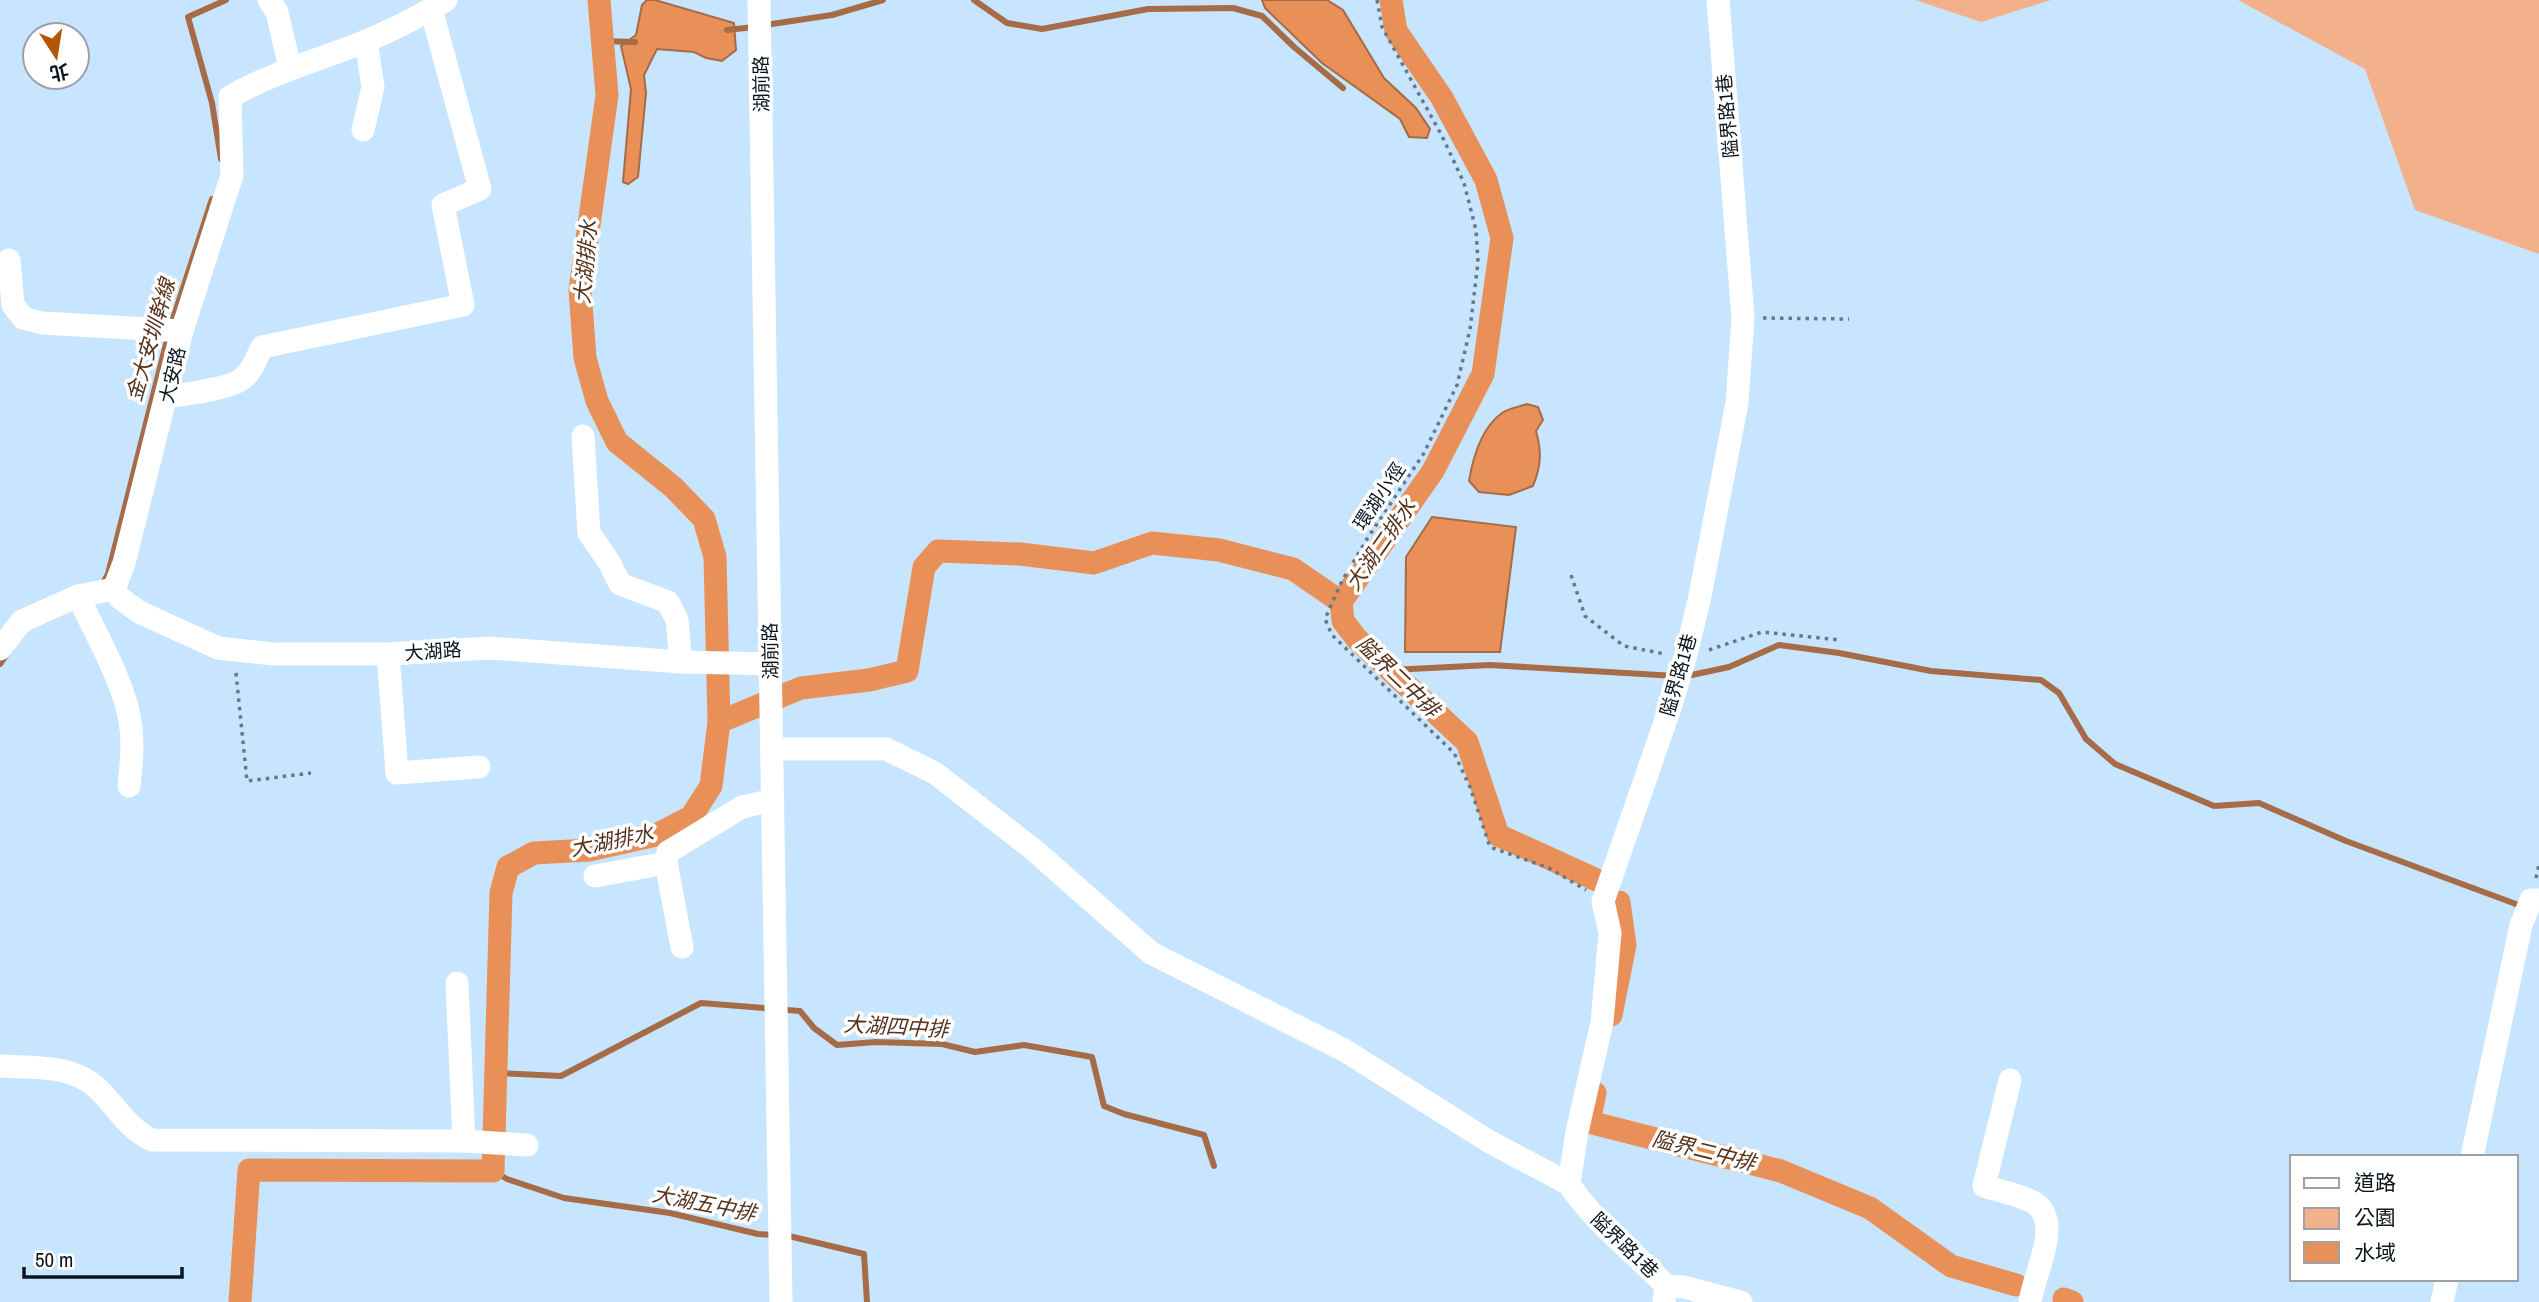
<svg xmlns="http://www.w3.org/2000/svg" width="2539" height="1302" font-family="'Archivo Narrow','Noto Sans TC',sans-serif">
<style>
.green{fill:#f3b18b}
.water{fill:#e99059;stroke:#a66b47;stroke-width:2}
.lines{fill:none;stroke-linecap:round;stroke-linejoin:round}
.stream{stroke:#a66b47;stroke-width:6}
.canal{stroke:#e99059;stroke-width:23}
.path{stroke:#657989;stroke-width:3.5;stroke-dasharray:3.5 5;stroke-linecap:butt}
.minor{stroke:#fff;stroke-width:23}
.labels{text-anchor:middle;stroke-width:7;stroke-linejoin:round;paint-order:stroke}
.street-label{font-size:19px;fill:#0a151d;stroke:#fff}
.water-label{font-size:21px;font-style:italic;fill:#56311b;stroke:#fff}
</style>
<rect width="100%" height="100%" fill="#c7e5fe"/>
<!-- green -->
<g class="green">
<polygon points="1915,0 2051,0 1981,22"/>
<polygon points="2238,0 2539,0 2539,254 2415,210 2365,69"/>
</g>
<!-- water -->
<g class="water">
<polygon points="647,0 655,0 734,23 736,50 722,61 706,58 694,52 657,49 644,75 646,93 638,177 628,184 623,182 631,89 621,46 636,35 642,5"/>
<polygon points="1262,0 1327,0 1343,10 1384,78 1416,108 1430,129 1427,138 1409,137 1400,119 1322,63 1265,8"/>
<path d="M1527,404l11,3 5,13 -7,11c6,21 5,35 -3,55l-24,9 -30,-3 -10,-11c4,-24 12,-53 33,-68 7,-5 17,-6 25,-9z"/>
<polygon points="1432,517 1516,527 1500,652 1405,652 1406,557"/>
</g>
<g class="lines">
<!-- stream -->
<g class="stream">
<polyline points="974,0 1007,23 1042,29 1148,9 1233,8 1262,16 1294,47 1343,88"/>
<polyline points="765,25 832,15 883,0"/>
<polyline points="727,30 754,27"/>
<polyline points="602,41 635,42"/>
<polyline points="221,159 212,103 188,17 226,0"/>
<polyline points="171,325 212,199"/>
<polyline points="102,585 108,574 168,336"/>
<polyline points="0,664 7,654"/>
<polyline points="1390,670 1490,665 1676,676"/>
<polyline points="1687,676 1729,667 1779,645 1839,653 1931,671 2041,680 2059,693 2086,739 2115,764 2214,806 2259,803 2346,841 2524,907"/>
<polyline points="498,1073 561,1076 701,1003 800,1011 814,1028 837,1045 876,1042 942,1044 975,1052 1024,1045 1092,1057 1104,1106 1124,1114 1204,1135 1214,1166"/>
<polyline points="493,1171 507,1179 564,1198 670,1213 758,1234 789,1236 864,1254 867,1302"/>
</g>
<!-- canal -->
<g class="canal">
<polyline points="1341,602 1433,471 1483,374 1502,238 1486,180 1442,98 1396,31 1391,0"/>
<polyline points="1341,602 1343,621 1357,639 1467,742 1498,835 1601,882"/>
<polyline points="719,722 801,688 869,680 907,671 924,567 938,551 1020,554 1094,563 1152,543 1219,550 1293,569 1341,602"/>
<polyline points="1611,1015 1625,945 1619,902"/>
<polyline points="1595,1093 1589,1122 1781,1171 1870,1208 1951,1266 2016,1285"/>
<polyline points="2064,1299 2072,1302"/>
<polyline points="240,1302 249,1170 493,1171 501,893 508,867 534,853 589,850 656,835 691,817 711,786 719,722 715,557 704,519 673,487 617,442 597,401 585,358 580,290 607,95 599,0"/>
</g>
<!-- path -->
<g class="path">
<polyline points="1377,0 1382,27 1442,136 1464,183 1476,230 1478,262 1470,329 1457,385 1424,453 1367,539 1342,581 1325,619 1332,635 1454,753 1470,787 1490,847 1549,868 1586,890"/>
<polyline points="1763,318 1849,319"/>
<polyline points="1571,575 1585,616 1624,646 1665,654"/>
<polyline points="1709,650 1762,632 1840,640"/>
<polyline points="236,673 247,781 311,773"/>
<polyline points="2536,878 2539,864"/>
</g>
<!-- minor -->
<g class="minor">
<polyline points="269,0 277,12 290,68"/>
<polyline points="759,0 781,1302"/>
<polyline points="363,130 373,87 366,41"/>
<polyline points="9,260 13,305 23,318 42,323 182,331"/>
<path d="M167,397c17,-3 63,-8 75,-18 10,-7 15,-22 20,-32l201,-42 -20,-100 37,-16 -49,-180"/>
<polyline points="583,436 589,533 609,562 620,584 668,602 677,620 681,662"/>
<path d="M114,589l10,-26 58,-232 50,-156 -2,-78c43,-25 89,-37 134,-55 28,-12 57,-26 82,-42"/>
<polyline points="114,589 120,598 139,612 218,648 273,654 388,654 490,648 681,662 770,664"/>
<path d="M78,596c17,37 46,86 52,125 4,22 1,44 -1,65"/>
<polyline points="0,649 22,621 78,596 114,589"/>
<polyline points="388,654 397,773 479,767"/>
<polyline points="772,749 886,749 935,773 1034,850 1151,953 1344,1050 1490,1142 1569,1184"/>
<polyline points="595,876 666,863"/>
<polyline points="682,947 666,863 668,852 742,807 773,800"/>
<polyline points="457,983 464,1141"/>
<path d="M0,1066c33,2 73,-2 98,23 19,18 29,39 54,51l312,1 63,4"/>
<path d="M2010,1080l-26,106c15,5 32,8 47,15 35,17 2,74 -1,101"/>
<polyline points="2472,1157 2521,925 2531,900 2539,900"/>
<polyline points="1666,1286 1684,1287 1741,1302"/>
<path d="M1664,1302l2,-16c-31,-34 -72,-63 -97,-102l8,-52 25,-110 8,-89 -7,-32 68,-196 14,-47 14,-57 38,-198 6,-85 -25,-318"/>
<polyline points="2442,1302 2447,1279"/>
</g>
</g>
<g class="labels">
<!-- street labels -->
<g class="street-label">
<text transform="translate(761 84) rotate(-91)" y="7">湖前路</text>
<text transform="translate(1727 116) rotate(-95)" y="7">隘界路1巷</text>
<text transform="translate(172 375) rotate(-77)" y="7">大安路</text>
<text transform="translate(1379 496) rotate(-56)" y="7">環湖小徑</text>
<text transform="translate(433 651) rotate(-4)" y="7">大湖路</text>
<text transform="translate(770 651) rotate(-91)" y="7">湖前路</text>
<text transform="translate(1678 675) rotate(-74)" y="7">隘界路1巷</text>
<text transform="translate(1625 1245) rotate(44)" y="7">隘界路1巷</text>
</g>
<!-- water labels -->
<g class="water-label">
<text transform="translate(586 262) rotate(-85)" y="7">大湖排水</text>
<text transform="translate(151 340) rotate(-74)" y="7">金大安圳幹線</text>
<text transform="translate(1381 545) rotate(-55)" y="7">大湖二排水</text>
<text transform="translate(1398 677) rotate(44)" y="7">隘界二中排</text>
<text transform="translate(612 841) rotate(-11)" y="7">大湖排水</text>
<text transform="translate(896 1027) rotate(3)" y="7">大湖四中排</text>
<text transform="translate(1704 1151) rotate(14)" y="7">隘界二中排</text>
<text transform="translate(704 1204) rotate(11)" y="7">大湖五中排</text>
</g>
</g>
<!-- legend -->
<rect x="2290" y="1155" width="228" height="126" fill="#ffffff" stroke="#9da1a5" stroke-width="2"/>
<rect x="2304" y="1178" width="35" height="10" fill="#ffffff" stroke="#9da1a5" stroke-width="2"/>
<text x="2354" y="1190" font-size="21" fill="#0a151d">道路</text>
<rect x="2304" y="1208" width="35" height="21" fill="#f3b18b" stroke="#9da1a5" stroke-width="2"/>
<text x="2354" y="1225" font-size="21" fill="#0a151d">公園</text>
<rect x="2304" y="1242" width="35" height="21" fill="#e99059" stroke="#9da1a5" stroke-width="2"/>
<text x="2354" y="1260" font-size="21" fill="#0a151d">水域</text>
<!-- north arrow -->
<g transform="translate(56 56) rotate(168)"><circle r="33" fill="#ffffff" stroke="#9da1a5" stroke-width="2"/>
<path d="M0-5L12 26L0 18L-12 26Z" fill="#b35502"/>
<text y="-10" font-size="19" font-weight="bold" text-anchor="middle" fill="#0a151d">北</text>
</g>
<!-- scale -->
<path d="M24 1267v10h158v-10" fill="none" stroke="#0a151d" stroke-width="3.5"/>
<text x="35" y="1267" font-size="21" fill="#0a151d" stroke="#ffffff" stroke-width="5" paint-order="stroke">50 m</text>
</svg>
